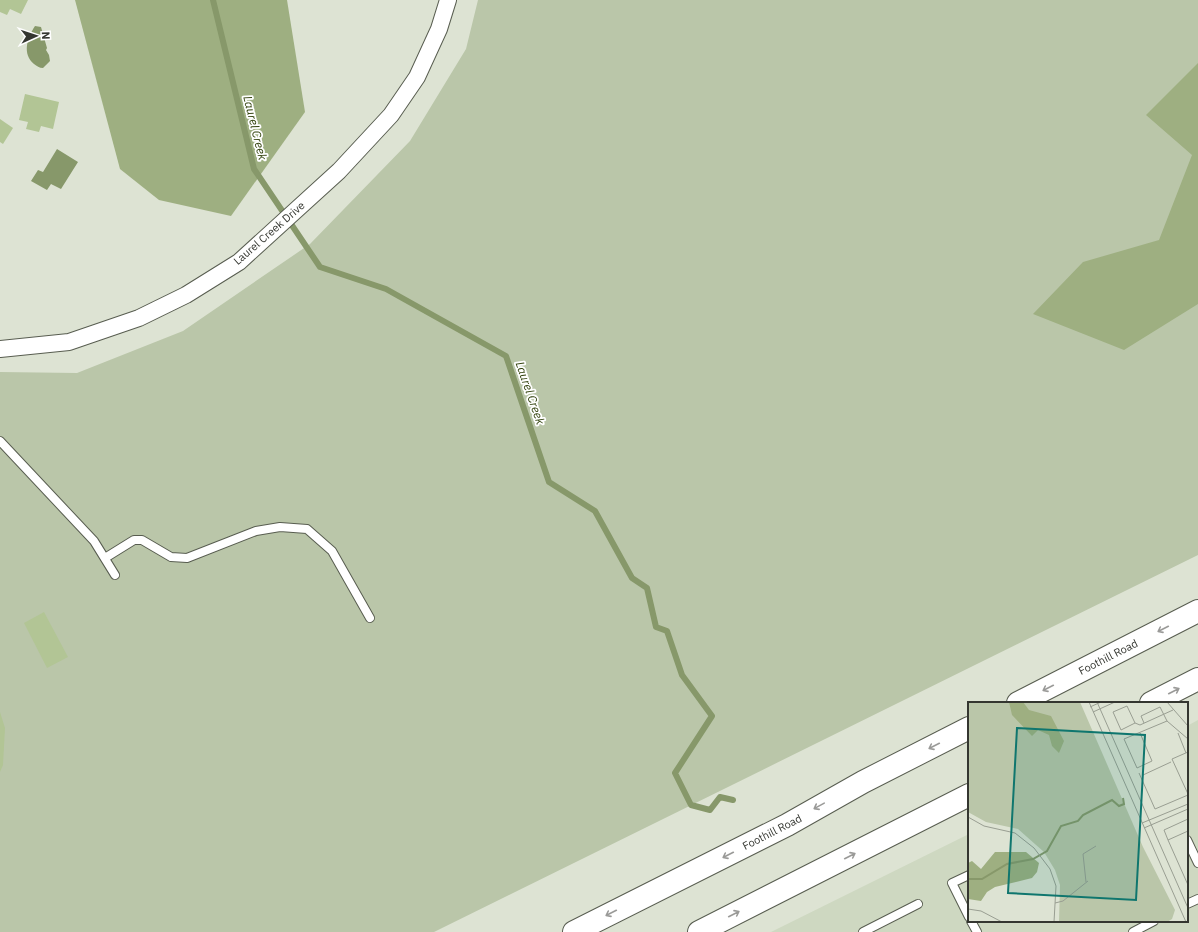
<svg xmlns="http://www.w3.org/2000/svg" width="1198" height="932" font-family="'IBM Plex Sans',sans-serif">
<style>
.built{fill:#ced8c1}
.green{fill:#bac6a9}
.forest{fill:#9eaf81}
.water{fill:#87986a}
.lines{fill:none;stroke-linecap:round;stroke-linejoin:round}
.stream{stroke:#87986a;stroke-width:6}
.building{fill:#b2c595}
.service-casing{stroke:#585d50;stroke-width:10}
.minor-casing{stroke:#585d50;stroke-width:18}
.secondary-casing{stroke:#585d50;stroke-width:24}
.service{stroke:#fff;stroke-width:8}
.minor{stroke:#fff;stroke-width:16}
.secondary{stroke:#fff;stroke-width:22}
.oneway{stroke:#9a9a98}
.labels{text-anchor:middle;stroke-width:3.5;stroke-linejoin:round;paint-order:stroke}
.street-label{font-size:11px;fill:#343630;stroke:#fff}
.water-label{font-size:12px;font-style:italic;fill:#32420d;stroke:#fff}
.inset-river{fill:none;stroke:#87986a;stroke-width:2}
.inset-road{fill:none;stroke:#999e92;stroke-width:1}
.view{fill:#0f766e;fill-opacity:0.15;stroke:#0f766e;stroke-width:2}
.inset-edge{fill:none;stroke:#343630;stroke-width:2}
</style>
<rect width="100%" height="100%" fill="#dde3d3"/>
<!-- built -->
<polygon class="built" points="1198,720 1198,932 771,932 969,834 969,921 1187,921 1187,726"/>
<!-- green -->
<polygon class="green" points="478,0 1198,0 1198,555 434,932 0,932 0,372 77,373 183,331 310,244 410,141 466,49"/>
<!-- forest -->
<g class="forest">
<polygon points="75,0 287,0 305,112 231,216 159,200 120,169"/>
<polygon points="1198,63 1198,304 1124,350 1033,314 1083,262 1159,240 1192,155 1146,115"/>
</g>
<!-- water -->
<g class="water">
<path d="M35,26l6,1 6,21 -1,2 3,5 1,6 -7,7c-4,0 -6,-2 -9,-4 -12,-10 -7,-26 1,-38z"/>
<polygon points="57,149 78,162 61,189 51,184 47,190 31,181 38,170 43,172"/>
</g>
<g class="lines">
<!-- stream -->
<polyline class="stream" points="213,0 254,169 320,267 386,289 506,356 549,482 595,511 632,578 647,588 656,627 667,631 682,675 712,716 675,773 691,805 710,810 720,797 733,800"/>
</g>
<!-- building -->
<g class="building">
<polygon points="0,0 28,0 21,14 10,9 7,15 0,12"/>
<polygon points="25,94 59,102 53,129 41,126 39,132 26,129 28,122 19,120"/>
<polygon points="0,119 13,128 3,144 0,142"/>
<polygon points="44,612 68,657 47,668 24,623"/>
<polygon points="0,712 5,728 3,765 0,772"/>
</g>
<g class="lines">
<!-- service casing -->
<g class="service-casing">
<g id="service">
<polyline points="0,441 94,541 115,575"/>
<polyline points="105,558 134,540 142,540 171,557 187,558 256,531 280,527 307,529 332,551 370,618"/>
<polyline points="1187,840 1198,863"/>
<polyline points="969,875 952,883 969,917"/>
<polyline points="1187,904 1198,899"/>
<polyline points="971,921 977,932"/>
<polyline points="863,932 918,904"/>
<polyline points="1133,932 1154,921"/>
</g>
</g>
<!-- minor casing -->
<g class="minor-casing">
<polyline id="minor" points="0,349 69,342 139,318 186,295 239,262 339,171 391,115 417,77 439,29 448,0"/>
</g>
<!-- secondary casing -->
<g class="secondary-casing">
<g id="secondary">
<polyline points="1018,703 1198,611"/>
<polyline points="1151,703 1198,679"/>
<polyline points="574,932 787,825 863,782 969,728"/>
<polyline points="699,932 969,795"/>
</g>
</g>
<!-- service -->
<use href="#service" class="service"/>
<!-- minor -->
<use href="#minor" class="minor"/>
<!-- secondary -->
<use href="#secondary" class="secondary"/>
</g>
<!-- one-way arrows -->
<defs><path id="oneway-shaft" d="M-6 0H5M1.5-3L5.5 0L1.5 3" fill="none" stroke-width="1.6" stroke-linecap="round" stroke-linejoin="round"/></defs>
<g class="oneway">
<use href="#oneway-shaft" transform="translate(1163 629) rotate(153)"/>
<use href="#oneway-shaft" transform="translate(1048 688) rotate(153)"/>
<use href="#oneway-shaft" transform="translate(1174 691) rotate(-27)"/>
<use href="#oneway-shaft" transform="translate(934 746) rotate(153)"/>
<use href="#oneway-shaft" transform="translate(819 806) rotate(151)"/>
<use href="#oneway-shaft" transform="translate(728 855) rotate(153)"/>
<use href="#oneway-shaft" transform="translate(850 856) rotate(-27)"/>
<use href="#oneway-shaft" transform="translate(611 913) rotate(153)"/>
<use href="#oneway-shaft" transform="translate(734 914) rotate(-27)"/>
</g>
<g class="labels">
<!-- street labels -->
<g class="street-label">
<text transform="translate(269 233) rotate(-41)" y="4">Laurel Creek Drive</text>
<text transform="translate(1108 657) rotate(-27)" y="4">Foothill Road</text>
<text transform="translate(772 832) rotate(-27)" y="4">Foothill Road</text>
</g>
<!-- water labels -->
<g class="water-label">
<text transform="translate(255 128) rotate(76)" y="4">Laurel Creek</text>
<text transform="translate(530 393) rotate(71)" y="4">Laurel Creek</text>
</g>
</g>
<!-- overview -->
<g transform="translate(968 702)">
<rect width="220" height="220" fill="#dde3d3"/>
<path d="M0,0h112l63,145 32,63 -3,9 -5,3h-108l1,-37 -5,-15 -11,-18 -26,-23 -32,-7 -18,-10z" fill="#bac6a9"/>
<path d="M41,0h14l6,8 22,6 13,25 -5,12 -7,-7 -3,-11 -11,-5 -6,6 -20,-21zM27,150h31l13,11 -2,9 -5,6 -37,9 -8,5 -6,9 -13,-2v-36l4,-2 9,8z" fill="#9eaf81"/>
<path class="inset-river" d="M0,177h14l25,-15 26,-5 14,-8 14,-25 17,-5 5,-6 29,-15 7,6 5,-2 -1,-6"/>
<path class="inset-road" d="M121,0l97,220M129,0l91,206M199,0l21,24M159,4l8,17 -14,7 -8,-18zM122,5l11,-5M125,10l22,-10M167,21l5,2 33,-15M176,21l-3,-7 19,-9 7,14 21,18M172,31l12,28 -15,7 -13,-29 43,-18M210,31l8,20M220,50l-16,7 16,35M171,71l16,36 33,-14M175,73l28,-13M0,115l16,9 31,7 19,15 16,21 6,17 -2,36M174,121l46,-19M176,126l44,-19M220,129l-20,9 20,45M200,138l-4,-10 24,-11M118,180l-3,-28 13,-8M87,201l8,-2 25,-20M0,207l13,2 21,11"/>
<path class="view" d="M49,26l128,7 -9,165 -128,-7z"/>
<rect width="220" height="220" class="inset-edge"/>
</g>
<!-- north arrow -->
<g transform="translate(36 36) rotate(87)" stroke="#ffffff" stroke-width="3" paint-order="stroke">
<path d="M0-3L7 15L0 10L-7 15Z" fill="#343630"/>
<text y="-6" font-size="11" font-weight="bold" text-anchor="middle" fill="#343630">N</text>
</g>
</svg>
